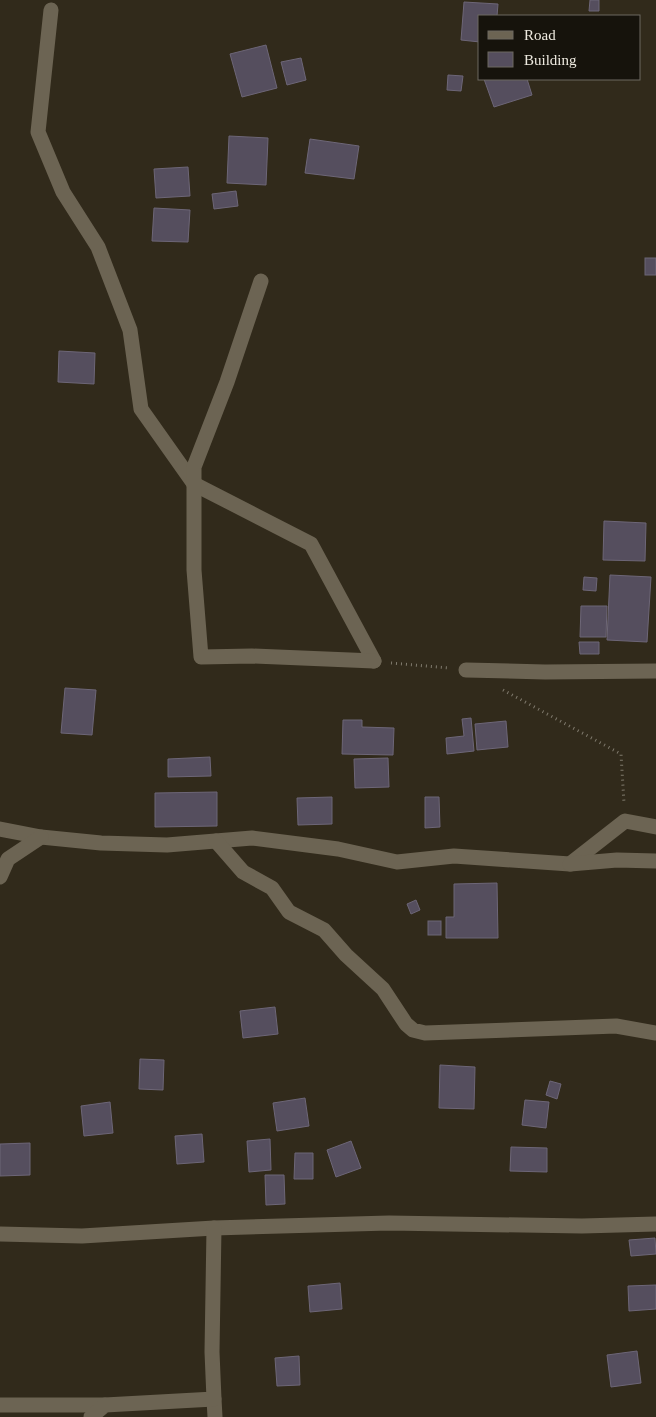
<svg xmlns="http://www.w3.org/2000/svg" width="656" height="1417" font-family="'Times New Roman',serif">
<style>
.building{fill:#554e5e;stroke:#6d6677}
.lines{fill:none;stroke-linecap:round;stroke-linejoin:round}
.path{stroke:#807b6e;stroke-width:3;stroke-dasharray:1 4;stroke-linecap:butt}
.street{stroke:#6c6453;stroke-width:15}
</style>
<rect width="100%" height="100%" fill="#312a1b"/>
<!-- building -->
<g class="building">
<polygon points="590,0 599,0 599,11 589,11"/>
<polygon points="464,2 498,4 497,16 480,16 480,42 461,40"/>
<polygon points="266,45 277,88 242,97 230,54"/>
<polygon points="301,58 306,80 287,85 281,62"/>
<polygon points="448,75 463,76 461,91 447,90"/>
<polygon points="484,79 527,79 532,95 494,107"/>
<polygon points="229,136 268,138 266,185 227,183"/>
<polygon points="310,139 359,146 354,179 305,173"/>
<polygon points="188,167 190,196 156,198 154,169"/>
<polygon points="236,191 238,206 214,209 212,194"/>
<polygon points="154,208 190,210 188,242 152,241"/>
<rect x="645" y="258" width="11" height="17"/>
<polygon points="59,351 95,353 94,384 58,382"/>
<polygon points="604,521 646,523 645,561 603,560"/>
<polygon points="610,575 651,577 647,642 607,640"/>
<polygon points="584,577 597,578 596,591 583,590"/>
<polygon points="581,606 607,606 606,637 580,637"/>
<polygon points="579,642 599,642 599,654 580,654"/>
<polygon points="65,688 96,690 92,735 61,733"/>
<polygon points="471,718 474,751 447,754 446,738 464,736 462,719"/>
<polygon points="343,720 362,720 362,727 394,728 393,755 342,754"/>
<polygon points="506,721 508,747 477,750 475,724"/>
<polygon points="210,757 211,776 168,777 168,759"/>
<polygon points="388,758 389,787 355,788 354,759"/>
<polygon points="217,792 217,826 155,827 155,793"/>
<polygon points="332,797 332,824 298,825 297,798"/>
<polygon points="425,797 439,797 440,827 425,828"/>
<polygon points="497,883 498,938 446,938 446,917 454,917 454,884"/>
<polygon points="416,900 420,910 411,914 407,904"/>
<rect x="428" y="921" width="13" height="14"/>
<polygon points="275,1007 278,1034 243,1038 240,1011"/>
<polygon points="140,1059 164,1060 163,1090 139,1089"/>
<polygon points="440,1065 475,1067 474,1109 439,1108"/>
<polygon points="550,1081 561,1084 557,1099 546,1095"/>
<polygon points="305,1098 309,1126 277,1131 273,1103"/>
<polygon points="525,1100 549,1102 546,1128 522,1125"/>
<polygon points="110,1102 113,1133 84,1136 81,1106"/>
<polygon points="202,1134 204,1162 177,1164 175,1136"/>
<polygon points="270,1139 271,1170 249,1172 247,1141"/>
<polygon points="351,1141 361,1168 336,1177 327,1150"/>
<polygon points="30,1143 30,1175 0,1176 0,1144"/>
<polygon points="511,1147 547,1148 547,1172 510,1171"/>
<polygon points="295,1153 313,1153 313,1179 294,1179"/>
<polygon points="265,1175 284,1175 285,1204 266,1205"/>
<polygon points="655,1238 656,1254 631,1256 629,1240"/>
<polygon points="340,1283 342,1309 310,1312 308,1286"/>
<polygon points="656,1285 656,1309 629,1311 628,1286"/>
<polygon points="637,1351 641,1383 611,1387 607,1355"/>
<polygon points="299,1356 300,1385 277,1386 275,1358"/>
</g>
<g class="lines">
<!-- path -->
<g class="path">
<polyline points="391,663 449,668"/>
<polyline points="503,690 621,754 624,803"/>
</g>
<!-- street -->
<g class="street">
<polyline points="51,10 38,132 63,192 98,247 130,330 141,409 194,484 311,544 374,661"/>
<polyline points="261,281 227,382 194,467 194,570 201,657 252,656 374,661"/>
<polyline points="466,670 545,672 656,671"/>
<polyline points="0,829 41,837 101,843 167,845 252,838 338,849 397,862 454,856 570,864 625,821 656,827"/>
<polyline points="216,841 243,872 272,888 289,912 324,930 346,955 383,989 406,1024 413,1030 425,1033 616,1026 656,1033"/>
<polyline points="570,864 617,860 656,861"/>
<polyline points="0,877 8,859 41,837"/>
<polyline points="0,1234 82,1236 214,1228 389,1223 582,1226 656,1224"/>
<polyline points="214,1399 215,1417"/>
<polyline points="0,1405 105,1405"/>
<polyline points="91,1417 105,1405 214,1399 212,1352 214,1228"/>
</g>
</g>
<!-- legend -->
<rect x="478" y="15" width="162" height="65" fill="#16130c" stroke="#6c6960"/>
<rect x="488" y="31" width="25" height="8" fill="#6c6453" stroke="#6c6960"/>
<text x="524" y="40" font-size="15" fill="#ede9df">Road</text>
<rect x="488" y="52" width="25" height="15" fill="#554e5e" stroke="#6c6960"/>
<text x="524" y="65" font-size="15" fill="#ede9df">Building</text>
</svg>
